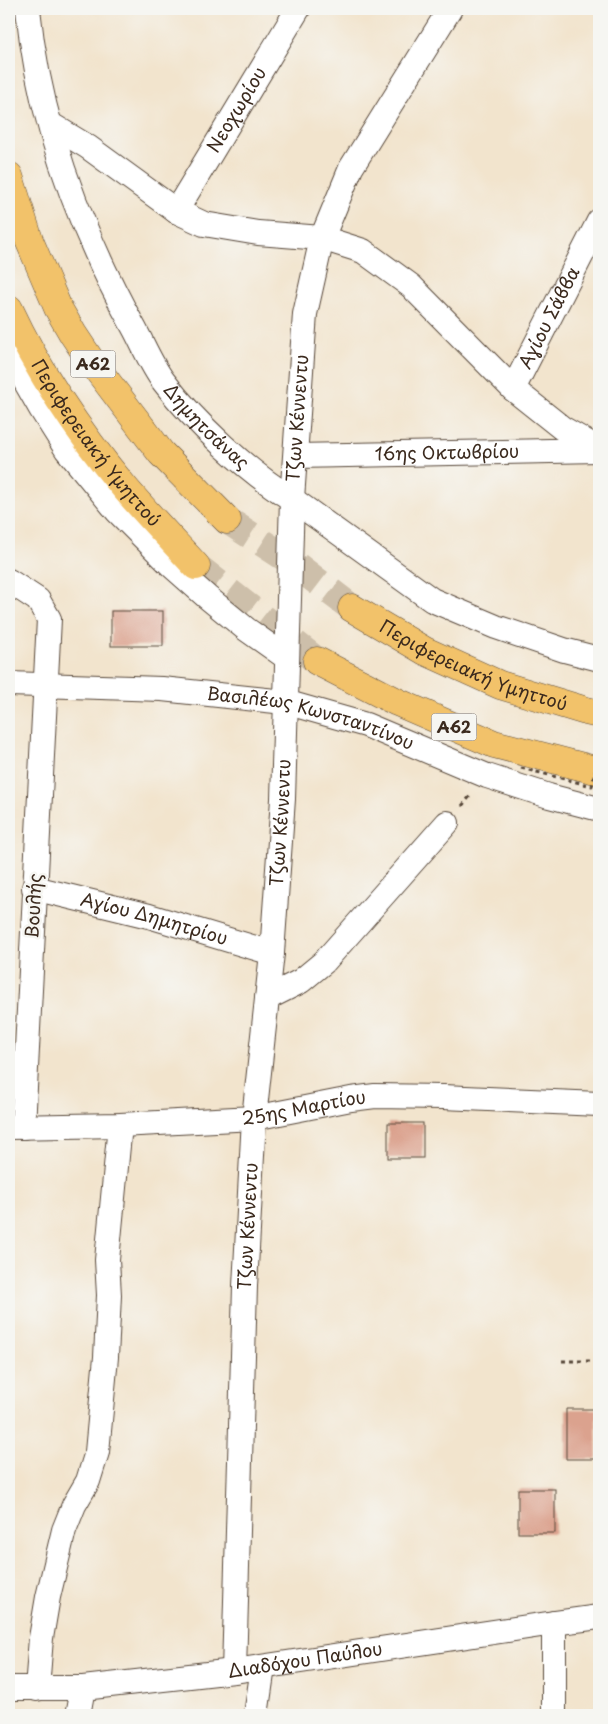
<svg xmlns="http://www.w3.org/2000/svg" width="608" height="1724" font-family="'Playpen Sans',sans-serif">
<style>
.building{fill:#dba28e}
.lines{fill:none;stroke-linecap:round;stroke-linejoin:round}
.highway-tunnel{stroke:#cdbfaa;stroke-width:28;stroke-dasharray:28 14;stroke-linecap:butt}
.street-casing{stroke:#564638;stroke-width:26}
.highway-casing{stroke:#564638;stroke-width:29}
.path{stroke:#564638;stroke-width:3;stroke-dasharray:4 4;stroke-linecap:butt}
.street{stroke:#fff;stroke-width:24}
.highway{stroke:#f2c26a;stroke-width:28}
.path-bridge{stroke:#564638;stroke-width:3;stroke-dasharray:4 4;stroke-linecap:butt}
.labels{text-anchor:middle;stroke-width:5;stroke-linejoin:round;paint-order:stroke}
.shield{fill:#f6f6f2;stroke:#73675e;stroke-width:1}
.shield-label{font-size:16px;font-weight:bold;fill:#3b2a1e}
.street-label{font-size:18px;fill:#3b2a1e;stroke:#f6f6f2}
</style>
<rect width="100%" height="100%" fill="#f6f6f2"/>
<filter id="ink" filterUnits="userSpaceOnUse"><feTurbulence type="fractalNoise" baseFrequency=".02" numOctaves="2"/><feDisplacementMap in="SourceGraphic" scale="10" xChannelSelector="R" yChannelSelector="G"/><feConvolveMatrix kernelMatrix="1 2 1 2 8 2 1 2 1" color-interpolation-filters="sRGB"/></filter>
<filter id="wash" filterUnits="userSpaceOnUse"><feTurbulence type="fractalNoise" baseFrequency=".0096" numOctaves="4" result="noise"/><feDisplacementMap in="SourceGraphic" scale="20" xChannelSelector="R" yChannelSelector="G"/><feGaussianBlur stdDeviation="1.12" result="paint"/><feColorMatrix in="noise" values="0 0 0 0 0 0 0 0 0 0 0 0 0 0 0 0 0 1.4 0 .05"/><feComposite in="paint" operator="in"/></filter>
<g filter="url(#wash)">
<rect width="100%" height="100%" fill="#f2e4cd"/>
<g id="blocks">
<!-- building -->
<g class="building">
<rect x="111" y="611" width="52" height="35"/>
<rect x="388" y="1123" width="35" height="35"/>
<polygon points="566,1409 596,1409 597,1459 566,1459"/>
<rect x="518" y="1489" width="37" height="44"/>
</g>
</g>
</g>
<g filter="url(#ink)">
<use href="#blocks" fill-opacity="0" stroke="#564638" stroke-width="1"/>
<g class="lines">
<!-- highway-tunnel -->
<g class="highway-tunnel">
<polyline points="227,520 292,562 352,608"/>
<polyline points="196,566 317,661"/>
</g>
<!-- street casing -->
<g class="street-casing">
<g id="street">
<path id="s1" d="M28,9c11,112 51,219 105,317 10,18 18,39 31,56 31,41 84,90 128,117l140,101 64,27 68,23 35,9"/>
<polyline points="50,124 88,147 176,211 204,224 258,233 322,238 363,251 411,286 513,389 562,428 599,449"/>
<path id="s2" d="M176,211l122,-202"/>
<polyline points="9,353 41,409 67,450 117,511 172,566 207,597 246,629 287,658"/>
<path id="s3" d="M513,389l86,-168"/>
<path id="s4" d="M296,456l303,-6"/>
<polyline points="9,581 38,600 49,619 23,1127"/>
<path id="s5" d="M9,684l153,5 123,13 81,23 121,51 62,20 50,13"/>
<path id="s6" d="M34,888l115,28 123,37"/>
<polyline points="267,998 301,981 324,962 447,823"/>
<path id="s7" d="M9,1127l111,-2 134,-7 97,-19 24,-3 68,1 156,7"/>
<path id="s8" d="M234,1671l11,-385 9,-168 18,-165 11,-154 9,-300 13,-185 17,-76 29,-70 99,-159"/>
<path id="s9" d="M9,1688h74l151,-17 320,-48 45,-6"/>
<polyline points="37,1689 41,1638 48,1597 64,1530 74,1505 88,1481 97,1452 106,1357 109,1295 107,1260 120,1125"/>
<polyline points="78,1715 83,1688"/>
<polyline points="256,1715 263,1667"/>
<polyline points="554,1715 554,1623"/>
</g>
</g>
<!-- highway casing -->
<g class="highway-casing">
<g id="highway">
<polyline points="9,176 29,240 58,308 73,334 91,361 161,453 227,520"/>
<path id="s10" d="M9,309c30,64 70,124 115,178 23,27 48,53 72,79"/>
<path id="s11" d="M352,608l73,43 75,34 86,26 13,3"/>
<polyline points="317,661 397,702 494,744 599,771"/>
</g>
</g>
<!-- path -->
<g class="path">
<polyline points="462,806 471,795"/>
<polyline points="562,1361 599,1361"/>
</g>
<!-- street -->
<use href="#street" class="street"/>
<!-- highway -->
<use href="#highway" class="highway"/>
<!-- path-bridge -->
<polyline class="path-bridge" points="521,768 592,786 599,753"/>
</g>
</g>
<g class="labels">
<!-- shield labels -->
<g class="shield">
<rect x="70.5" y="350.5" width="45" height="27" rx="4"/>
<rect x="431.5" y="713.5" width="45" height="27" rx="4"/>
</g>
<g class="shield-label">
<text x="93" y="370">Α62</text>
<text x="454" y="733">Α62</text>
</g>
<!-- street labels -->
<g class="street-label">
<text dy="6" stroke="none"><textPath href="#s2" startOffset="118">Νεοχωρίου</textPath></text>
<text dy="6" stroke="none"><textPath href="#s3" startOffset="80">Αγίου Σάββα</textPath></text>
<text dy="6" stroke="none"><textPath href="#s8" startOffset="1255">Τζων Κέννεντυ</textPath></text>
<text dy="6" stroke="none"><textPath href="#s1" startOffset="462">Δημητσάνας</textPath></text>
<text dy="6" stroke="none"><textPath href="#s10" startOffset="160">Περιφερειακή Υμηττού</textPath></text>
<text dy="6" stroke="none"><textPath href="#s4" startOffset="151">16ης Οκτωβρίου</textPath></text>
<text dy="6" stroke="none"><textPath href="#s11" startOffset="135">Περιφερειακή Υμηττού</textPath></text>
<text dy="6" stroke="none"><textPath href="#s5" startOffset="305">Βασιλέως Κωνσταντίνου</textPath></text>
<text dy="6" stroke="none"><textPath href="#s8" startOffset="850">Τζων Κέννεντυ</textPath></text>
<text transform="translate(34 906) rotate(-87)" y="6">Βουλής</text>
<text dy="6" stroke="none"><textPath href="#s6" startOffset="124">Αγίου Δημητρίου</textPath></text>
<text dy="6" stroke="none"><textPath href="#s7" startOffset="296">25ης Μαρτίου</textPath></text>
<text dy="6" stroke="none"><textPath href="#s8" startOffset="445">Τζων Κέννεντυ</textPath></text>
<text dy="6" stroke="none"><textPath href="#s9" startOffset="298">Διαδόχου Παύλου</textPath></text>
</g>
</g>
<!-- margin -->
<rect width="608" height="1724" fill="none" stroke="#f6f6f2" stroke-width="30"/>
</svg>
